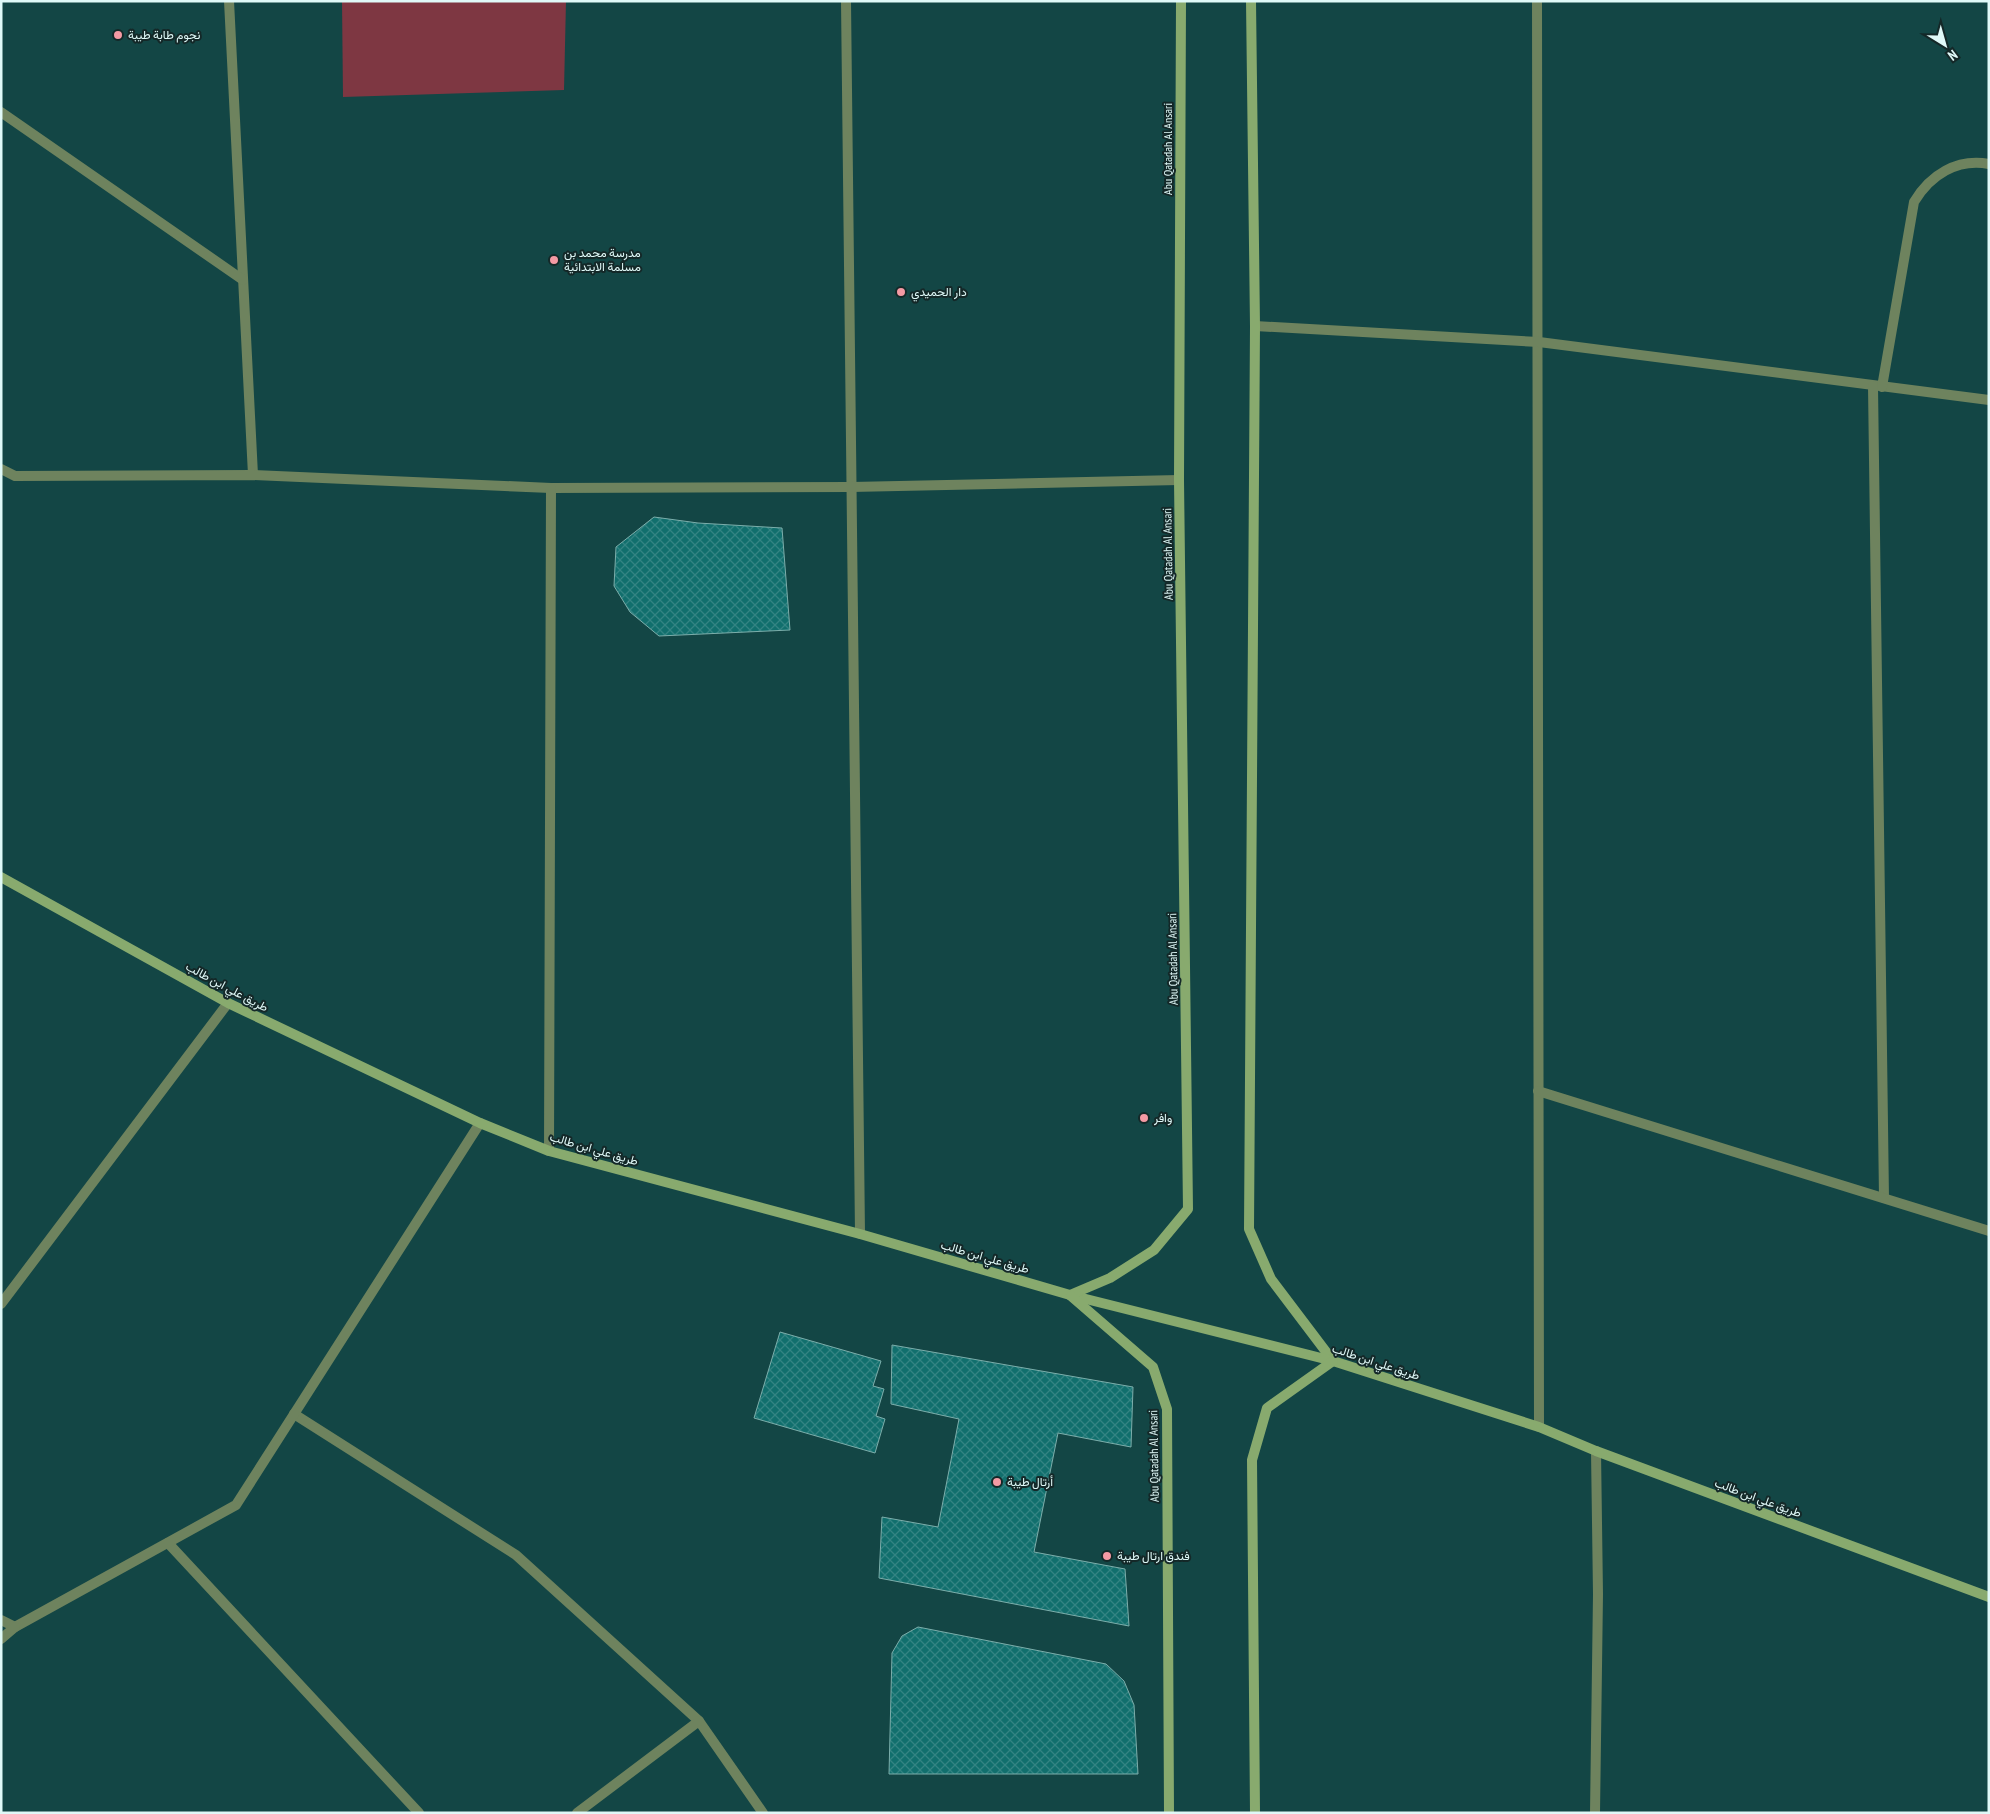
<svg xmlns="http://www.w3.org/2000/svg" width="1990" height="1814" font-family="'PT Sans Narrow',Vazirmatn,sans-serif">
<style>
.garden{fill:#7e3742}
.building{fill:url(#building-cross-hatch);stroke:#7caeab}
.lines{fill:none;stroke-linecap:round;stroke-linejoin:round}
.street{stroke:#6e835e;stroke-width:10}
.secondary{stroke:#88aa6e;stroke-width:10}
.poi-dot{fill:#f49aa4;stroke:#142828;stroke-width:2}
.labels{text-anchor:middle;stroke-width:4;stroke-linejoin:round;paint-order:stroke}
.poi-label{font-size:12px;fill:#e0f9f8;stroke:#142828;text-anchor:start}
.street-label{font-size:12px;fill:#e0f9f8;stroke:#142828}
</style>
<defs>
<pattern id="building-cross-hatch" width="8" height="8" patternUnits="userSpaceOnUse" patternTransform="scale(1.25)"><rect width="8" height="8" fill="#116f6d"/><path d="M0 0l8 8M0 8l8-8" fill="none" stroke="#338483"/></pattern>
</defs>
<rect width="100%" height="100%" fill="#134645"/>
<!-- garden -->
<polygon class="garden" points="342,1 566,1 564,90 343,97"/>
<!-- building -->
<g class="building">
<polygon points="654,517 698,523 782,528 790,630 659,636 630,612 614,586 616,547"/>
<polygon points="780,1332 881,1361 873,1386 884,1389 876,1416 885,1419 875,1453 754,1418"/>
<polygon points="892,1345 1133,1387 1131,1447 1058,1433 1034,1552 1125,1569 1129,1626 879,1578 882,1517 938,1527 959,1419 891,1404"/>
<polygon points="918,1627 1106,1664 1124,1681 1134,1705 1138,1774 889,1774 892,1653 902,1636"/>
</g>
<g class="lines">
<!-- street -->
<g class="street">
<polyline points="229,1 253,475"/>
<polyline points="846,1 860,1234"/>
<polyline points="1537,1 1539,1427"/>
<polyline points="1,112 243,280"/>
<polyline points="1255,326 1539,342 1989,400"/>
<polyline points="1873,386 1884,1198"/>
<path d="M1882,387l32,-185c16,-27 43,-44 75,-38"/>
<polyline points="1,469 15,476 253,475 551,488 851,487 1179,480"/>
<polyline points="1538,1091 1989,1231"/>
<polyline points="549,1151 551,488"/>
<polyline points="1,1304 228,1003"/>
<polyline points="294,1414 516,1555 699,1721 763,1813"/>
<polyline points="168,1543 419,1813"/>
<polyline points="1,1620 15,1627 236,1505 480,1123"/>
<polyline points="1,1639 15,1627"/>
<polyline points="577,1813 699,1721"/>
<polyline points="1595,1813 1598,1594 1596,1451"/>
</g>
<!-- secondary -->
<g class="secondary">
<polyline points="1251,1 1255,326 1249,1229 1271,1279 1333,1361"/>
<polyline points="1,877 228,1003 480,1123 549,1151 860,1234 1070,1295 1333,1361 1539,1427 1596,1451 1989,1597"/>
<polyline points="1070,1295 1110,1278 1154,1250 1188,1209 1179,480 1181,1"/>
<polyline points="1071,1296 1153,1367 1167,1409 1169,1813"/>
<polyline points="1255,1813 1252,1460 1267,1408 1333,1361"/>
</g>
</g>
<!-- markers -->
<g class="poi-dot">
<circle cx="118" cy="35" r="5"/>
<circle cx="554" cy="260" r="5"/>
<circle cx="901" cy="292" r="5"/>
<circle cx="1144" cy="1118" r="5"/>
<circle cx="997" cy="1482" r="5"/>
<circle cx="1107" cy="1556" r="5"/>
</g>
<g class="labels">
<!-- poi labels -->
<g class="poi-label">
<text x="128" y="39">نجوم طابة طيبة</text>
<text x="564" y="257">مدرسة محمد بن<tspan x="564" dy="14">مسلمة الابتدائية</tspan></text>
<text x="911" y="296">دار الحميدي</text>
<text x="1154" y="1122">وافر</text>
<text x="1007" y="1486">أرتال طيبة</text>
<text x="1117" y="1560">فندق ارتال طيبة</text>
</g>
<!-- street labels -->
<g class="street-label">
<text transform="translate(1168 149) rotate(-90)" y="4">Abu Qatadah Al Ansari</text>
<text transform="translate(1168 554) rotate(-91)" y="4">Abu Qatadah Al Ansari</text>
<text transform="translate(1173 959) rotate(-91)" y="4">Abu Qatadah Al Ansari</text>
<text transform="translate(227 987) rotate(28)" y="4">طريق علي ابن طالب</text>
<text transform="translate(594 1149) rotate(16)" y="4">طريق علي ابن طالب</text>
<text transform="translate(985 1257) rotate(16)" y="4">طريق علي ابن طالب</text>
<text transform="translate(1376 1362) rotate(18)" y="4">طريق علي ابن طالب</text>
<text transform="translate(1154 1456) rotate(-91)" y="4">Abu Qatadah Al Ansari</text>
<text transform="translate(1758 1498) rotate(20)" y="4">طريق علي ابن طالب</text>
</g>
</g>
<!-- border -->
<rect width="1990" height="1814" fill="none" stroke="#e0f9f8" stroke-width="5"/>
<!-- north arrow -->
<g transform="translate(1945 45) rotate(143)" stroke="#142828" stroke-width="4" paint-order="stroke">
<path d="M0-4L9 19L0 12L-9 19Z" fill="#e0f9f8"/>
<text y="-8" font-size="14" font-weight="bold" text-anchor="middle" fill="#e0f9f8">N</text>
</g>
</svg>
